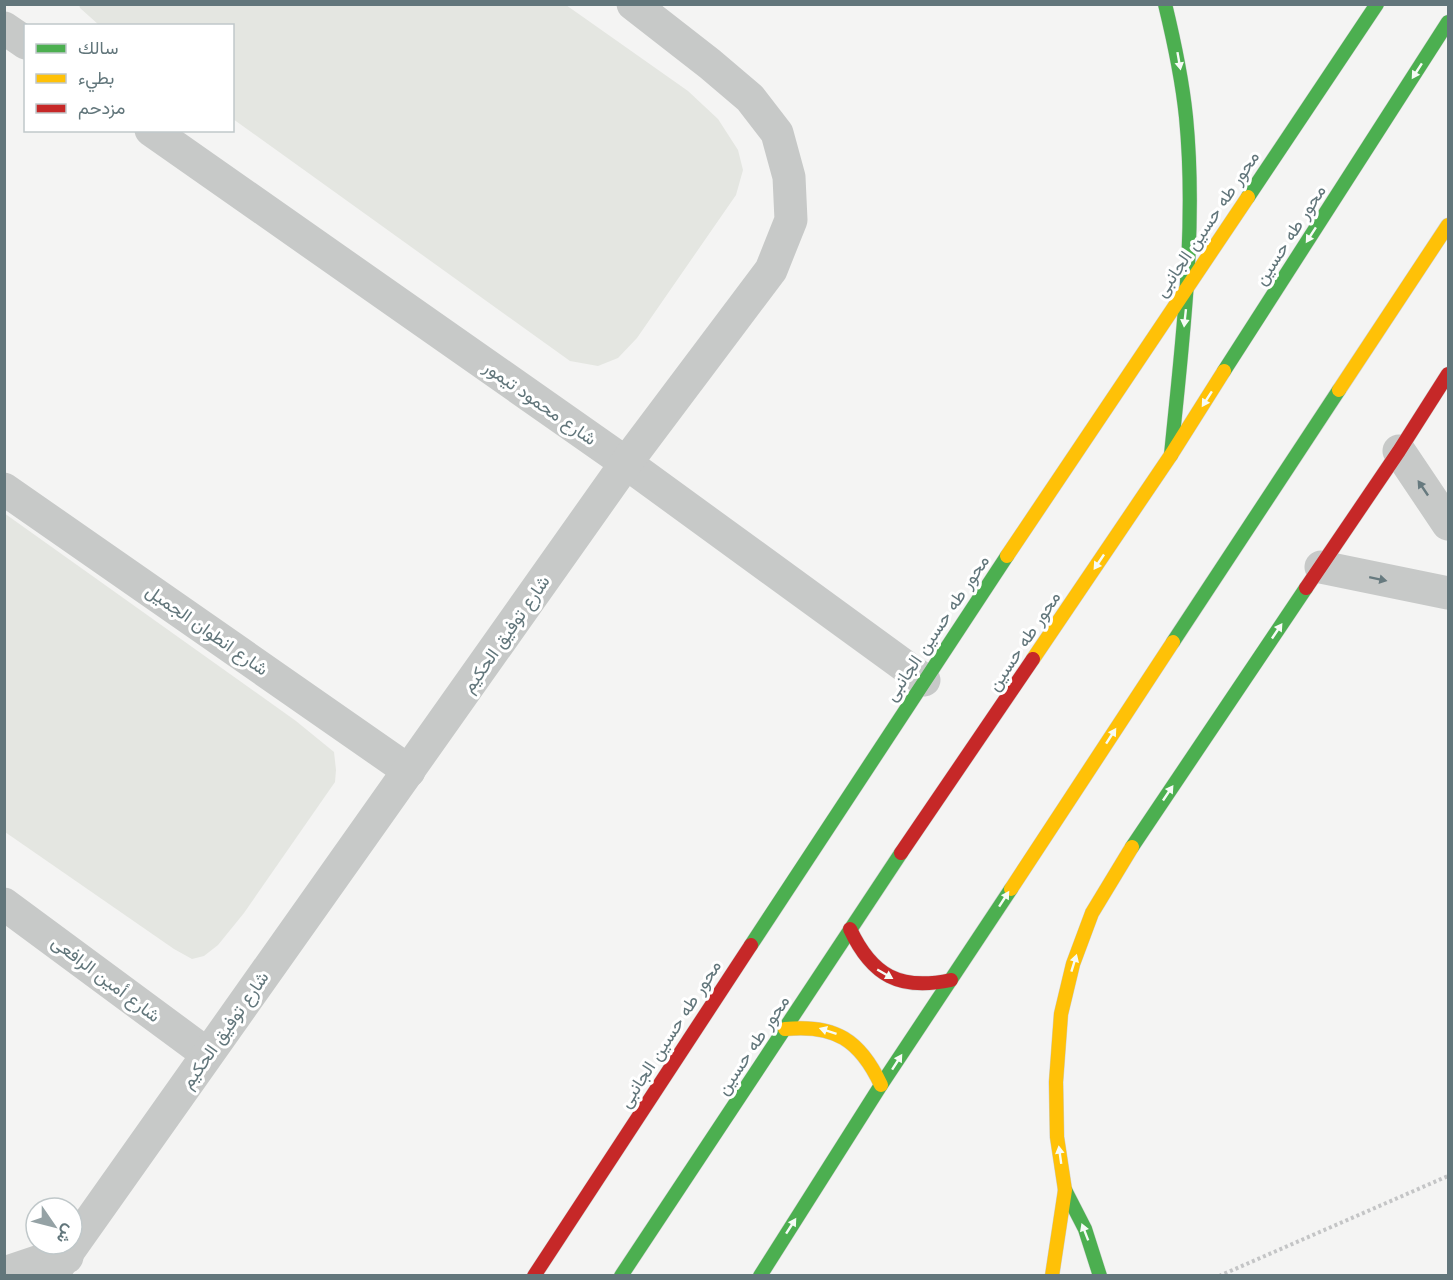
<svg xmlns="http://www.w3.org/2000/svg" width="1453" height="1280" font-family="Jost,Vazirmatn,sans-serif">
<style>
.garden{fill:#e4e6e1}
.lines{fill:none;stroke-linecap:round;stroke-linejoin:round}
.fast-casing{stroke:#cfd0d0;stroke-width:15}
.slow-casing{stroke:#cfd0d0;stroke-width:15}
.jam-casing{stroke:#cfd0d0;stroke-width:15}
.path{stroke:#c4c5c6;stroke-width:4;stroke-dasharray:3 3;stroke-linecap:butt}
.street{stroke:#c7c9c8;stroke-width:33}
.fast{stroke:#4caf50;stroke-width:14}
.slow{stroke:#ffc107;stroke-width:14}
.jam{stroke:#c62828;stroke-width:14}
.oneway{fill:#f6fbf6}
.oneway2{fill:#677a7f}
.labels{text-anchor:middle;stroke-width:6;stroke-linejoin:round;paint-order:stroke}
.street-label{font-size:18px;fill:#62767b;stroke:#fff}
</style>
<rect width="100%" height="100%" fill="#f4f4f3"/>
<!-- garden -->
<g class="garden">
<polygon points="79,5 566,5 688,91 718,119 738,150 743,170 736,195 637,338 618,358 598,366 570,361 233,119 232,26 99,25 80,8"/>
<polygon points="4,513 296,721 334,752 336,770 335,782 244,913 218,945 204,956 192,959 174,949 5,832"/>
</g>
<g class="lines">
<!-- fast casing -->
<g class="fast-casing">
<g id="fast">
<path d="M1165,4c9,37 17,74 21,113 11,112 -4,226 -15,338"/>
<polyline points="1248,197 1377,4"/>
<polyline points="1224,371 1448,22"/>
<polyline points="1173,642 1339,390"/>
<polyline points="1132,847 1306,588"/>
<polyline points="751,945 1007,556"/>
<polyline points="1065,1190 1085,1229 1100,1276"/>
<polyline points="621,1276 901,853"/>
<polyline points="760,1276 881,1085 1011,889"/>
</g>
</g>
<!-- slow casing -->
<g class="slow-casing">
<g id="slow">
<polyline points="1339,390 1448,225"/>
<polyline points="1007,556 1248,197"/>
<polyline points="1033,659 1171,455 1224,371"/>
<polyline points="1011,889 1173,642"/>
<path d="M785,1029c50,-5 75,11 96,56"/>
<polyline points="1052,1276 1065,1190 1057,1137 1056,1082 1061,1014 1073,964 1092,913 1132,847"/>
</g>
</g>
<!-- jam casing -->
<g class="jam-casing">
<g id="jam">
<polyline points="1306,588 1399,451 1448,374"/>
<polyline points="901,853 1033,659"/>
<path d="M850,929c22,47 50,62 101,51"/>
<polyline points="534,1276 751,945"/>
</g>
</g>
<!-- path -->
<polyline class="path" points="1219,1276 1448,1176"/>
<!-- street -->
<g class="street">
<polyline points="4,28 26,43"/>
<polyline points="151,130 626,463 924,680"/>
<polyline points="1399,451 1448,524"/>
<polyline points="4,489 409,771"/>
<polyline points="1321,567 1448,593"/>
<polyline points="4,904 207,1054"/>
<polyline points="4,1273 67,1252 67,1257"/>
<polyline points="51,1276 626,463 771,270 791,220 789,177 777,133 750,98 710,64 633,4"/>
</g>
<!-- fast -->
<use href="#fast" class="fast"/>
<!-- slow -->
<use href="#slow" class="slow"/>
<!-- jam -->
<use href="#jam" class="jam"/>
</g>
<!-- one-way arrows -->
<defs><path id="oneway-solid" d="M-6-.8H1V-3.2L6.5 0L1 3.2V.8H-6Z" transform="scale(1.5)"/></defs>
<g class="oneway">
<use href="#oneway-solid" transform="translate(1179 61) rotate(80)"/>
<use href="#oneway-solid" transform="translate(1417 71) rotate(123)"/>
<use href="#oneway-solid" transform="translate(1311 235) rotate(123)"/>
<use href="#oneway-solid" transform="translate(1185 318) rotate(96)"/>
<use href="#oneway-solid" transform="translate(1207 399) rotate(123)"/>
<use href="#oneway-solid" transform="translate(1099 562) rotate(124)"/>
<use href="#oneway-solid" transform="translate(1277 631) rotate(-56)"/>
<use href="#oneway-solid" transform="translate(1111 736) rotate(-57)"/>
<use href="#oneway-solid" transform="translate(1168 793) rotate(-56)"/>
<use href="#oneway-solid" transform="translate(1004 899) rotate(-57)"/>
<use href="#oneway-solid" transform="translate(1074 963) rotate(-73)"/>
<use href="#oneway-solid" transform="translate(885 974) rotate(30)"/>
<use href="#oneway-solid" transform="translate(828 1031) rotate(-162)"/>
<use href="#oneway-solid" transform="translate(897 1062) rotate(-57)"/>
<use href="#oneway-solid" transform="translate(1060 1155) rotate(-98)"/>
<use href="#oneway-solid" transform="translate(791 1226) rotate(-57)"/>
<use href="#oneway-solid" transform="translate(1085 1232) rotate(-111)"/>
</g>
<g class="oneway2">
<use href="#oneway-solid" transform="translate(1423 488) rotate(-124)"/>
<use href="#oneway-solid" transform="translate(1378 579) rotate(12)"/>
</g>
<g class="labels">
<!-- street labels -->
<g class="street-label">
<text transform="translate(1207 224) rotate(-56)" y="6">محور طه حسين الجانبى</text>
<text transform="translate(1290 235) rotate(-57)" y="6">محور طه حسين</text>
<text transform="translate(540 403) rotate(35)" y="6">شارع محمود تيمور</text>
<text transform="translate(937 628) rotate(-56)" y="6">محور طه حسين الجانبى</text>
<text transform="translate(207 630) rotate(35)" y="6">شارع انطوان الجميل</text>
<text transform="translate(506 634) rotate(-55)" y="6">شارع توفيق الحكيم</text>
<text transform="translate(1024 641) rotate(-56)" y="6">محور طه حسين</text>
<text transform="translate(106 979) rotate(37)" y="6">شارع أمين الرافعى</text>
<text transform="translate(225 1030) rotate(-55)" y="6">شارع توفيق الحكيم</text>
<text transform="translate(670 1034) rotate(-57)" y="6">محور طه حسين الجانبى</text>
<text transform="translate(753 1045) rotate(-56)" y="6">محور طه حسين</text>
</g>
</g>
<!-- border -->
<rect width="1453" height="1280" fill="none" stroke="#62767b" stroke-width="12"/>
<!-- legend -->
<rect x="24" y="24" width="210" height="108" fill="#ffffff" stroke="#c0c8ca" stroke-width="1.5"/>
<rect x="36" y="44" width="30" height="9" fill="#4caf50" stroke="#c0c8ca" stroke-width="1.5"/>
<text x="78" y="54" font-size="18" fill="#62767b">سالك</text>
<rect x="36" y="74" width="30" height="9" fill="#ffc107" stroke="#c0c8ca" stroke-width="1.5"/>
<text x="78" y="84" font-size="18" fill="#62767b">بطيء</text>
<rect x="36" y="104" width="30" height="9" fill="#c62828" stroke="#c0c8ca" stroke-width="1.5"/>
<text x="78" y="114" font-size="18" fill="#62767b">مزدحم</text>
<!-- north arrow -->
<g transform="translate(54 1226) rotate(125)"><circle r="28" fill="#ffffff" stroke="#c0c8ca" stroke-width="1.5"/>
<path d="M0-4.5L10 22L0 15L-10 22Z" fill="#95a2a5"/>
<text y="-9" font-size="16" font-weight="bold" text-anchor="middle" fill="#62767b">ش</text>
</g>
</svg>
